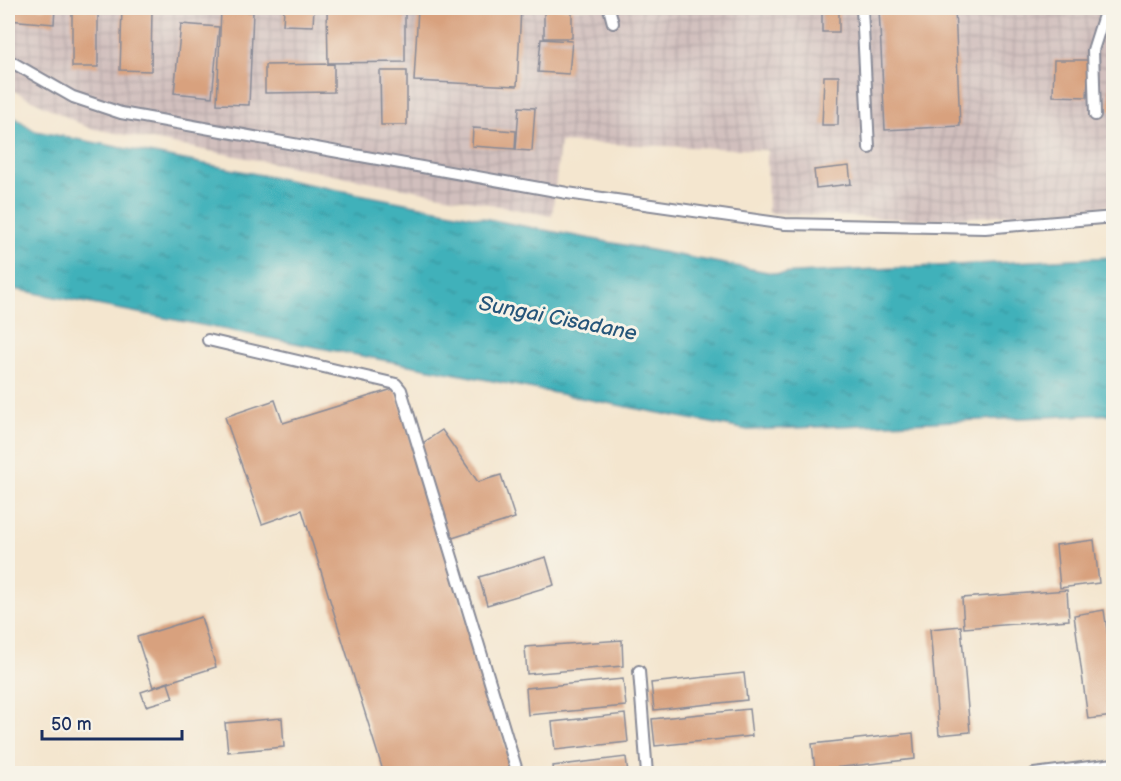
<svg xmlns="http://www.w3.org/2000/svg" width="1121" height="781" font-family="'Balsamiq Sans',sans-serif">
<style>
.industrial{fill:url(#industrial-grid)}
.water{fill:url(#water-ripples);stroke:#2e708c;stroke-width:1.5}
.building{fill:#d8a17e}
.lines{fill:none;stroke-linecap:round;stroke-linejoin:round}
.lane-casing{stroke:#888a96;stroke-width:14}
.lane{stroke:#fff;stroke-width:10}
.labels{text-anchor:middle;stroke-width:6;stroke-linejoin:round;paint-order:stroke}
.water-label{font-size:21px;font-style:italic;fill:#26567a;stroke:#f7f3e8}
</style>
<defs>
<pattern id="industrial-grid" width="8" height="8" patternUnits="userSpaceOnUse" patternTransform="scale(1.5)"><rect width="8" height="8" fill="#d1bfbd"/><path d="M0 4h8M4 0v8" fill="none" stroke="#b3a4a5"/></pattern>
<pattern id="water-ripples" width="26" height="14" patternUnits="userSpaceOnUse" patternTransform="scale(1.5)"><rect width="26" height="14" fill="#41b1ba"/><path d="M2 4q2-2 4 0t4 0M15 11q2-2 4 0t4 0" fill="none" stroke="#36909a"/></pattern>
</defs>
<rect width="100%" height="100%" fill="#f7f3e8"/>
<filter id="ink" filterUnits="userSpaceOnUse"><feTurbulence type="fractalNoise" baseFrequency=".0167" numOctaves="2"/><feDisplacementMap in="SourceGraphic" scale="12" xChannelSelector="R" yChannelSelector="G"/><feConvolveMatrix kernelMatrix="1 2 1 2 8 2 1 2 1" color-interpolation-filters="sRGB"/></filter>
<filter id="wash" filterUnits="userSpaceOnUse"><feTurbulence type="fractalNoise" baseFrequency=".008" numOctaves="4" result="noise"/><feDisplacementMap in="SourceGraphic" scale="24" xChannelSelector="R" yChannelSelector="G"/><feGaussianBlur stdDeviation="1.35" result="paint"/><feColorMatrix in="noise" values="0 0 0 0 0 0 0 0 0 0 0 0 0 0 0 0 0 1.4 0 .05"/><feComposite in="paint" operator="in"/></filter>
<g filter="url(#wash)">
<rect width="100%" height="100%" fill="#f4e6cf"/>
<!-- industrial -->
<polygon class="industrial" points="8,8 1113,8 1113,205 1070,210 928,220 768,213 767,150 560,142 552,216 89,128 8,88"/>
<!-- water -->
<polygon class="water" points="8,113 35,131 528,227 778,274 1113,257 1113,414 748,430 8,288"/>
<g id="blocks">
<!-- building -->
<g class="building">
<polygon points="8,8 55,8 54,24 8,20"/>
<rect x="72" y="8" width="26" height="59"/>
<polygon points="122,8 152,8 151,71 120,70"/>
<polygon points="284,8 314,8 313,26 283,25"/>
<polygon points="327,8 405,8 405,62 328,63"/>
<polygon points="418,8 521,8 517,86 414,81"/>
<rect x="544" y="8" width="28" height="30"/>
<rect x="822" y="8" width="17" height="24"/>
<polygon points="879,8 955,8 960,126 885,130"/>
<polygon points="221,10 253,12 249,105 217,104"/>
<polygon points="181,24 219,27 212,97 174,93"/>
<polygon points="541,39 572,41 569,74 538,72"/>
<polygon points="1112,45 1114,45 1114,111 1108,111"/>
<polygon points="1054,60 1089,60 1087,97 1053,96"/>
<polygon points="334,64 334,92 265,93 265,65"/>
<polygon points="380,71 407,71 407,125 381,125"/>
<polygon points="824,76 839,76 838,125 822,125"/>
<polygon points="519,107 535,108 532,151 516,150"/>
<polygon points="473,128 516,131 515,149 472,146"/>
<polygon points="849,166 851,184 816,188 814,170"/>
<polygon points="396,388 414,449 442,430 478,482 501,475 515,518 443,541 514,774 384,774 302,510 262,524 225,417 275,400 283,423"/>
<polygon points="1094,540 1099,583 1060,588 1056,545"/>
<polygon points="546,557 554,585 487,605 479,577"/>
<polygon points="1067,590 1069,620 964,628 962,598"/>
<polygon points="1104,610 1114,677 1114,716 1088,719 1074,615"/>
<polygon points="201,617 216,667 153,687 137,637"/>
<polygon points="961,626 970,732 939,735 930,629"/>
<polygon points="622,640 623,666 527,674 525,647"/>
<polygon points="744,673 747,700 654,710 651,683"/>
<polygon points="623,679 626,706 528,715 526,688"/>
<polygon points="168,683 173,698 146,706 141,692"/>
<polygon points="749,709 752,736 655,746 652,719"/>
<polygon points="625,714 628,742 555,750 552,722"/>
<polygon points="282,718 284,747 228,752 225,723"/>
<polygon points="913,733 915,759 815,770 812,744"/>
<polygon points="626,757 628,774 554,774 553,766"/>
</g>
</g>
</g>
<g filter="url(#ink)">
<use href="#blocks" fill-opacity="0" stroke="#888a96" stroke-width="1.5"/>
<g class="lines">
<!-- lane casing -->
<g class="lane-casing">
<g id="lane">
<polyline points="609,8 613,23"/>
<polyline points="862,8 869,148"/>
<polyline points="8,60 73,97 121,113 567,193 785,224 985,228 1114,217"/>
<polyline points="1095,115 1093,50 1105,12 1104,8"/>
<polyline points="208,340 392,383 396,384 401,390 518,774"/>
<polyline points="639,671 647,774"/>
<polyline points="1034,774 1114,764"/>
</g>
</g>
<!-- lane -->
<use href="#lane" class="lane"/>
</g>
</g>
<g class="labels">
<!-- water labels -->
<g class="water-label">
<text transform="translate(558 318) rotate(11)" y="7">Sungai Cisadane</text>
</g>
</g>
<!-- margin -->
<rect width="1121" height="781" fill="none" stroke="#f7f3e8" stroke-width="30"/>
<!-- scale -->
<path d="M42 730v9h140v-9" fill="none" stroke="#1b2f5e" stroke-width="3"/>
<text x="51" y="730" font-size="18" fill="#1b2f5e" stroke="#f7f3e8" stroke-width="4.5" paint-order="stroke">50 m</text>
</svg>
